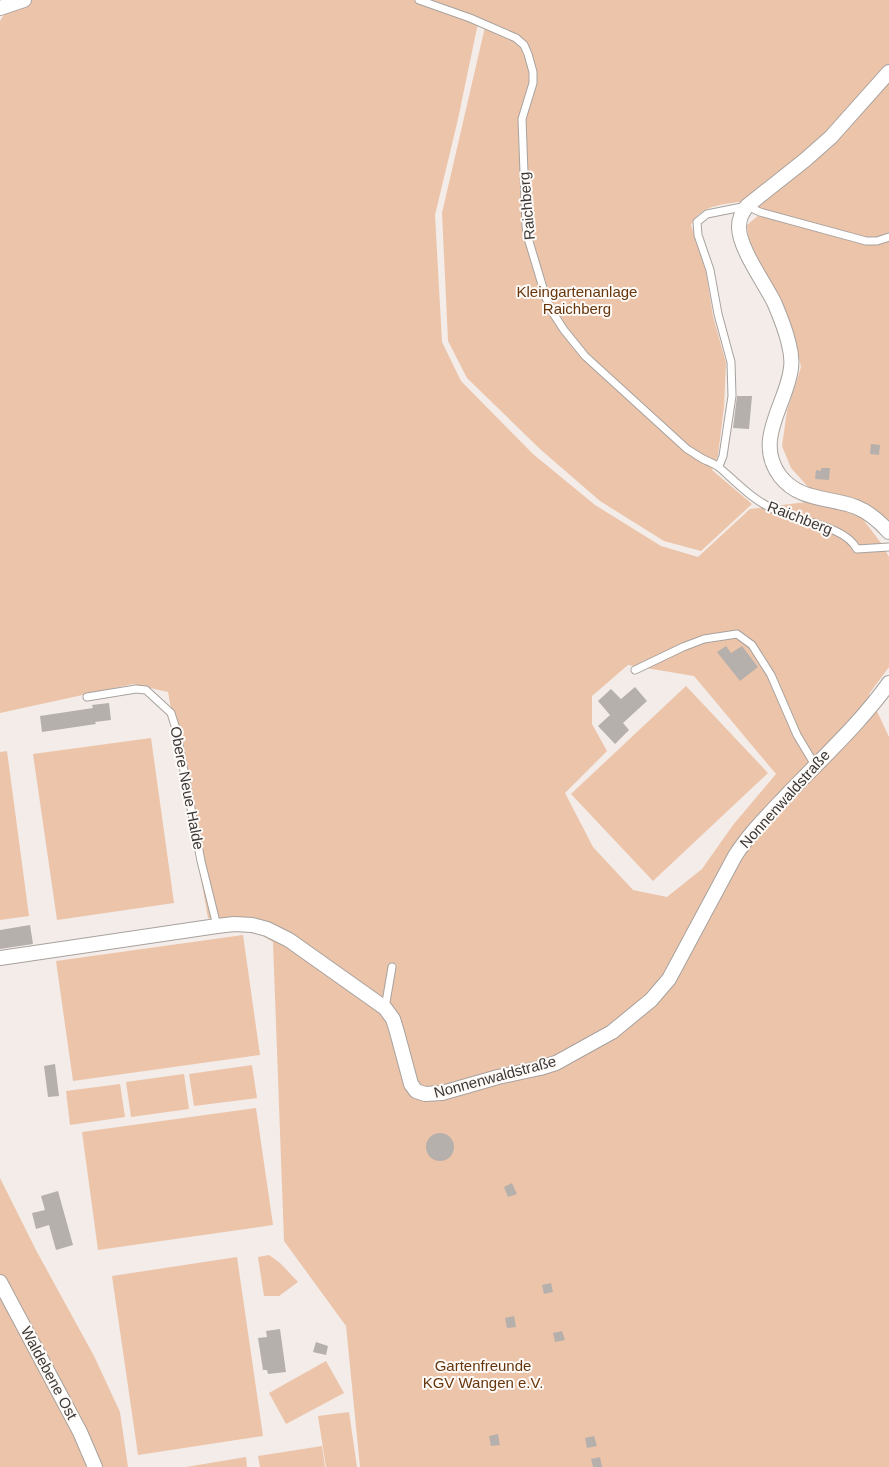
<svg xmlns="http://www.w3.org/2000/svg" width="889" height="1467" font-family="Helvetica,sans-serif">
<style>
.green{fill:#ecc4aa;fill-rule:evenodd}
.building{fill:#b6b0ac}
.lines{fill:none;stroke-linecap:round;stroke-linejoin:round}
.lane-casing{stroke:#a8a29e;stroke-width:9}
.street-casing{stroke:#a8a29e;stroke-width:16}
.lane{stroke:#fff;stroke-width:7}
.street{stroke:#fff;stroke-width:14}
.labels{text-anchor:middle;stroke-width:4;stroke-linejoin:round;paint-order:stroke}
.street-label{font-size:15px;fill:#3b3837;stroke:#fefaf7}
.park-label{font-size:15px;fill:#67360d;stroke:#fefaf7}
</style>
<rect width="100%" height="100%" fill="#f3ece8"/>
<!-- green -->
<g class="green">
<path d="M1,0h888v526l-18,-18 -38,-15 -23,-4 -19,-21 -9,-22 5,-35 14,-44 -7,-32 -14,-35 -31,-59 -2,-16 12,-10 -15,-14c-21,4 -43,3 -53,24l15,47 7,44 13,47 -2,44 -6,48 -6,15 40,34 -51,47 -37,-10 -64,-40 -60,-52 -73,-71 -19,-37 -6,-128 43,-186 -7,-4 -20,96 -23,96 7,127 19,39 72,73 62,51 66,41 37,11 52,-48 57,-7 21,3 34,13 19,25 8,14v110l-20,27 20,43v730h-529l-14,-141 -62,-85 -11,-299 -15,-9 -50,-15 -40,-226 -35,-8 -133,29v-692l5,-8zM628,665l66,11 82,98 -43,51 -31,44 -35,28 -34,-7 -40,-43 -28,-54 42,-42 -15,-27v-28z"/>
<polygon points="686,686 768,773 653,881 571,794"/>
<polygon points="151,738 174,903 57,920 33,754"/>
<polygon points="7,751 29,916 0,920 0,752"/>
<polygon points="243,935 260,1055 73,1081 56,961"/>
<polygon points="252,1065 257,1098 194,1106 189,1074"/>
<polygon points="184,1074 189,1109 131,1117 126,1082"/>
<polygon points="120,1084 125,1117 70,1125 66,1091"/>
<polygon points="256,1108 273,1225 98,1250 82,1132"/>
<polygon points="0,1178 37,1252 94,1356 120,1412 128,1467 0,1467"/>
<polygon points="269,1255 280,1263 298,1282 279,1296 264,1296 258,1257"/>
<polygon points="237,1257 263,1436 138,1455 112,1276"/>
<polygon points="326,1361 344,1393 286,1424 269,1393"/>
<polygon points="349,1412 357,1467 326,1467 318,1416"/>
<polygon points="322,1446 325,1467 260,1467 258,1456"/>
<polygon points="246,1457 247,1467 186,1467"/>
</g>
<!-- building -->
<g class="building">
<polygon points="737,396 752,396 749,429 733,428"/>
<polygon points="871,444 880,445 879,455 870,454"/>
<polygon points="821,468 830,468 829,480 815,479 816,470 821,471"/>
<polygon points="726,646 731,653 742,646 758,667 740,681 717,652"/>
<polygon points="635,687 647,701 623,723 629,730 615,744 598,726 610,715 598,701 611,689 621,699"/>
<polygon points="109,703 111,720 95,722 96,724 42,732 40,716 93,708 92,705"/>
<polygon points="30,925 33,944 0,949 0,930"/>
<polygon points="55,1064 59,1096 48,1097 44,1066"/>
<circle cx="440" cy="1147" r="14"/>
<polygon points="512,1183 517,1194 508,1197 504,1187"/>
<polygon points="58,1191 73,1245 56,1250 49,1225 36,1229 32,1213 45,1210 41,1196"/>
<polygon points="551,1283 553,1292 544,1294 542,1285"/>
<polygon points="514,1316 516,1327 507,1328 505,1318"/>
<polygon points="280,1329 286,1372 268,1374 267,1370 263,1370 258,1338 267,1337 266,1331"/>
<polygon points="562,1331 565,1340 555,1342 553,1333"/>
<polygon points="316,1342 328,1346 326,1355 313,1352"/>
<polygon points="498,1434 500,1445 491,1446 489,1436"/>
<polygon points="594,1436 597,1446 587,1448 585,1438"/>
<polygon points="600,1457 602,1467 593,1467 591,1459"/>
</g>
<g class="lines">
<!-- lane casing -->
<g class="lane-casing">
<g id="lane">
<path d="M419,0l51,18 46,20 8,7 4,9 5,18v11l-11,36 4,107 2,12 18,60 5,12 13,20 21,26 102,93c5,3 11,7 16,10 6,3 13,5 17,9 18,16 33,32 55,42 24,12 69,15 82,39l32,-2"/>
<polyline points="719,466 723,456 732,396 731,362 718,314 710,270 698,235 697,222 707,214 747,206 760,212 866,241 877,241 889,237"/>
<polyline points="635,670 683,647 704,639 737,634 752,645 771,675 797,735 815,765"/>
<polyline points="87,697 136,689 146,690 171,713 176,729 201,861 217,926"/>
<polyline points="385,1008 392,967"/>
</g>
</g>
<!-- street casing -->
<g class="street-casing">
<g id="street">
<polyline points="0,8 24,0"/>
<path d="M889,72l-58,65 -26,23 -58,46c-5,7 -8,12 -8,21 0,21 25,55 35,75 6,14 12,28 15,43 2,7 3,15 2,23 -4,36 -38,72 -11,108 19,25 50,21 76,31 13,5 24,15 33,25"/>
<path d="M0,958l217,-32 17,-2 18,1 15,4 22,11 96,68 8,11 4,13 14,52 5,7 9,3 17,-1 56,-16 42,-9 16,-5 56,-31 39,-32 18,-21 66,-123c14,-22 32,-40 50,-59 35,-37 74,-72 104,-114"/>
<polyline points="0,1282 80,1432 95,1467"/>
</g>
</g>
<!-- lane -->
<use href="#lane" class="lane"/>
<!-- street -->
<use href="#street" class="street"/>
</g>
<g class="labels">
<!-- street labels -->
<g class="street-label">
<text transform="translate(527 206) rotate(-95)" y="5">Raichberg</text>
<text transform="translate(800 518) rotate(21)" y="5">Raichberg</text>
<text transform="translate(187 788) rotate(79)" y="5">Obere Neue Halde</text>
<text transform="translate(785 799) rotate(-48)" y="5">Nonnenwaldstraße</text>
<text transform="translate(495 1077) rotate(-15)" y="5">Nonnenwaldstraße</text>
<text transform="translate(49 1373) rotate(62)" y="5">Waldebene Ost</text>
</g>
<!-- park labels -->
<g class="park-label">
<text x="577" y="297">Kleingartenanlage<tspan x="577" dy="17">Raichberg</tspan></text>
<text x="483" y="1371">Gartenfreunde<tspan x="483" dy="17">KGV Wangen e.V.</tspan></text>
</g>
</g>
</svg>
